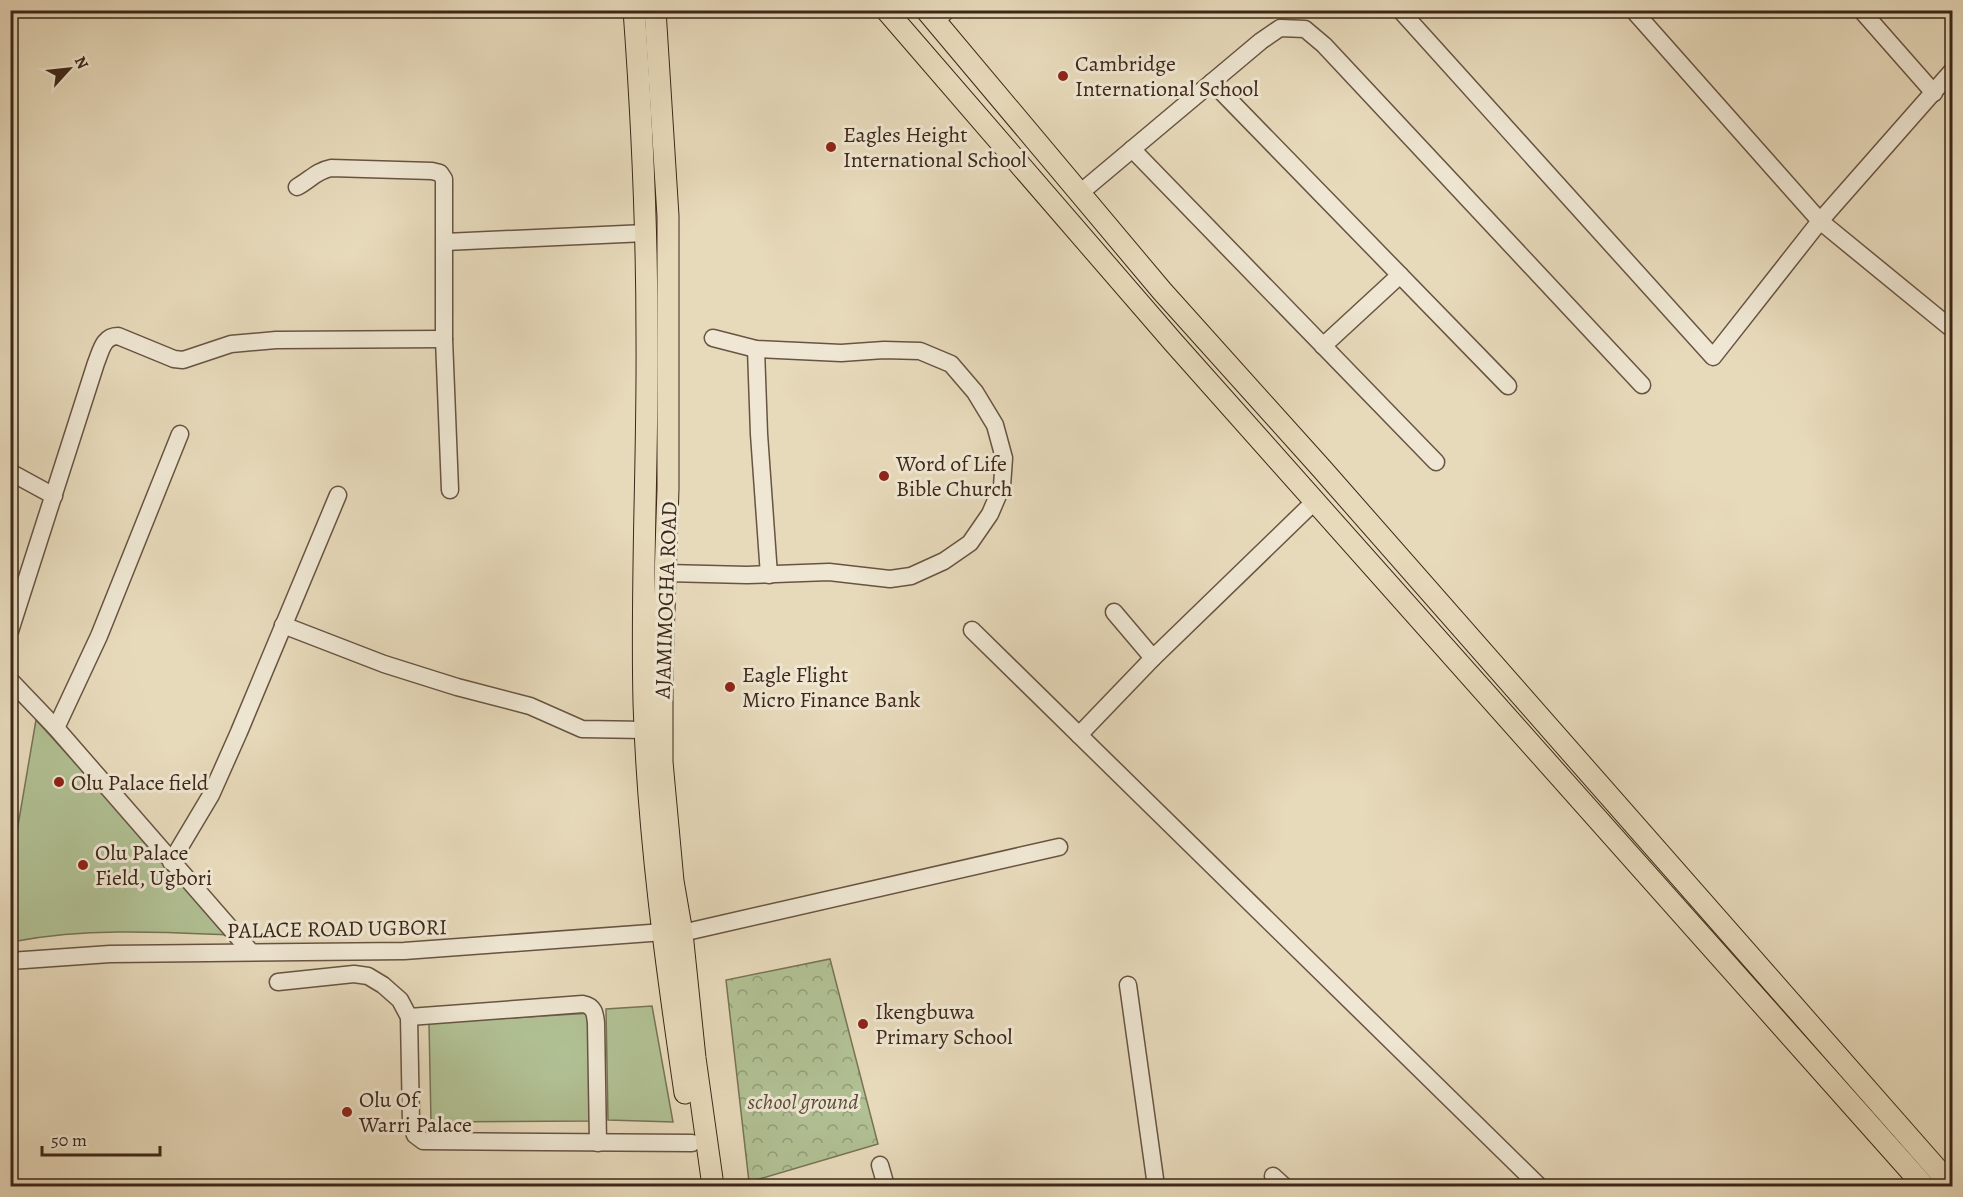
<svg xmlns="http://www.w3.org/2000/svg" width="1963" height="1197" font-family="Alegreya,serif">
<style>
.green{fill:#b1c194;stroke:#777456;stroke-width:1.5}
.park{fill:url(#park-crowns);stroke:#777456;stroke-width:1.5}
.lines{fill:none;stroke-linecap:round;stroke-linejoin:round}
.minor-casing{stroke:#685442;stroke-width:19}
.major-casing{stroke:#3d2719;stroke-width:23}
.minor{stroke:#efe7d3;stroke-width:16}
.major{stroke:#e7dabb;stroke-width:21}
.poi-dot{fill:#8f2418;stroke:#efe7d3;stroke-width:2}
.labels{text-anchor:middle;stroke-width:6;stroke-linejoin:round;paint-order:stroke}
.poi-label{font-size:22px;fill:#3d2719;stroke:#efe7d3;text-anchor:start}
.street-label{font-size:22px;fill:#3d2719;stroke:#efe7d3}
.park-label{font-size:22px;font-style:italic;fill:#5a4e38;stroke:#efe7d3}
</style>
<defs>
<pattern id="park-crowns" width="20" height="18" patternUnits="userSpaceOnUse" patternTransform="scale(1.5)"><rect width="20" height="18" fill="#b1c194"/><path d="M2 6a3 3 0 1 1 6 0M12 15a3 3 0 1 1 6 0" fill="none" stroke="#919d78"/></pattern>
</defs>
<rect width="100%" height="100%" fill="#e7dabb"/>
<filter id="stains"><feTurbulence type="fractalNoise" baseFrequency=".00333" numOctaves="4"/><feColorMatrix values="0 0 0 0 .2 0 0 0 0 .09 0 0 0 0 .02 0 0 0 .5 -.17"/></filter>
<radialGradient id="worn" r=".72"><stop offset=".6" stop-color="#630" stop-opacity="0"/><stop offset="1" stop-color="#630" stop-opacity=".3"/></radialGradient>
<!-- green -->
<g class="green">
<path d="M36,720l196,215c-72,-3 -144,-7 -215,6l-6,-23v-32l4,-43z"/>
<polygon points="652,1006 673,1122 608,1120 606,1009"/>
<polygon points="592,1013 592,1121 431,1122 429,1023"/>
</g>
<!-- park -->
<polygon class="park" points="830,959 878,1144 749,1182 726,980"/>
<g class="lines">
<!-- minor casing -->
<g class="minor-casing">
<g id="minor">
<polyline points="1400,10 1713,357 1820,221 1952,71"/>
<polyline points="1633,10 1820,221 1952,329"/>
<polyline points="1861,10 1934,93"/>
<polyline points="936,21 947,10"/>
<polyline points="1212,82 1508,386"/>
<polyline points="1132,149 1436,462"/>
<path d="M297,187c13,-7 19,-16 34,-19l101,3 8,2 4,6v160l6,151"/>
<polyline points="1080,193 1261,41 1280,28 1305,29 1324,45 1642,385"/>
<polyline points="445,242 646,233"/>
<polyline points="1323,346 1400,275"/>
<polyline points="756,349 759,434 769,575"/>
<polyline points="10,472 54,496"/>
<polyline points="666,573 747,575 829,572 890,579 911,576 944,561 970,543 990,514 1002,486 1004,458 995,425 975,392 951,364 920,351 884,350 841,353 756,349 713,338"/>
<polyline points="1114,612 1153,658"/>
<polyline points="283,625 384,664 457,687 530,706 582,729 646,730"/>
<polyline points="972,630 1539,1186"/>
<path d="M10,631l86,-268c5,-12 7,-27 22,-27l56,23 9,1 48,-16 45,-4 168,-1"/>
<polyline points="10,680 56,728 251,952"/>
<polyline points="56,728 99,636 180,434"/>
<polyline points="1079,735 1153,658 1315,501"/>
<polyline points="171,862 211,795 239,732 338,495"/>
<polyline points="10,961 110,954 404,951 664,932 682,933 1059,847"/>
<polyline points="278,982 354,974 368,976 383,985 400,1000 409,1017 411,1123 415,1135 423,1141 692,1143"/>
<polyline points="1128,985 1156,1186"/>
<path d="M409,1017l174,-13c11,2 12,9 13,19l2,120"/>
<polyline points="880,1165 886,1186"/>
<polyline points="1273,1176 1284,1186"/>
</g>
</g>
<!-- major casing -->
<g class="major-casing">
<g id="major">
<path d="M634,10c8,109 13,218 13,327 1,122 -6,244 -3,366 4,130 22,261 41,390"/>
<polyline points="655,10 668,216 668,489 662,671 662,762 673,881 682,933 695,1058 713,1186"/>
<polyline points="886,10 1174,343 1924,1186"/>
<polyline points="926,10 1162,291 1322,469 1952,1186"/>
</g>
</g>
<!-- minor -->
<use href="#minor" class="minor"/>
<!-- major -->
<use href="#major" class="major"/>
</g>
<!-- markers -->
<g class="poi-dot">
<circle cx="1063" cy="76" r="6"/>
<circle cx="831" cy="147" r="6"/>
<circle cx="884" cy="476" r="6"/>
<circle cx="730" cy="687" r="6"/>
<circle cx="59" cy="782" r="6"/>
<circle cx="83" cy="865" r="6"/>
<circle cx="863" cy="1024" r="6"/>
<circle cx="347" cy="1112" r="6"/>
</g>
<g class="labels">
<!-- poi labels -->
<g class="poi-label">
<text x="1075" y="71">Cambridge<tspan x="1075" dy="25">International School</tspan></text>
<text x="843" y="142">Eagles Height<tspan x="843" dy="25">International School</tspan></text>
<text x="896" y="471">Word of Life<tspan x="896" dy="25">Bible Church</tspan></text>
<text x="742" y="682">Eagle Flight<tspan x="742" dy="25">Micro Finance Bank</tspan></text>
<text x="71" y="790">Olu Palace field</text>
<text x="95" y="860">Olu Palace<tspan x="95" dy="25">Field, Ugbori</tspan></text>
<text x="875" y="1019">Ikengbuwa<tspan x="875" dy="25">Primary School</tspan></text>
<text x="359" y="1107">Olu Of<tspan x="359" dy="25">Warri Palace</tspan></text>
</g>
<!-- street labels -->
<g class="street-label">
<text transform="translate(665 600) rotate(-88)" y="8">AJAMIMOGHA ROAD</text>
<text transform="translate(337 928) rotate(-1)" y="8">PALACE ROAD UGBORI</text>
</g>
<!-- park labels -->
<g class="park-label">
<text x="803" y="1109">school ground</text>
</g>
</g>
<!-- margin -->
<rect width="1963" height="1197" fill="none" stroke="#e7dabb" stroke-width="36"/>
<rect x="12" y="12" width="1939" height="1173" fill="none" stroke="#3d2719" stroke-width="3"/>
<rect x="18" y="18" width="1927" height="1161" fill="none" stroke="#3d2719" stroke-width="1.5"/>
<!-- north arrow -->
<g transform="translate(69 69) rotate(63)" stroke="#efe7d3" stroke-width="4.5" paint-order="stroke">
<path d="M0-4.5L10 22L0 15L-10 22Z" fill="#3d2719"/>
<text y="-9" font-size="16" font-weight="bold" text-anchor="middle" fill="#3d2719">N</text>
</g>
<!-- scale -->
<path d="M42 1146v9h118v-9" fill="none" stroke="#3d2719" stroke-width="3"/>
<text x="51" y="1146" font-size="18" fill="#3d2719" stroke="#efe7d3" stroke-width="4.5" paint-order="stroke">50 m</text>
<rect width="100%" height="100%" filter="url(#stains)"/>
<rect width="100%" height="100%" fill="url(#worn)"/>
</svg>
